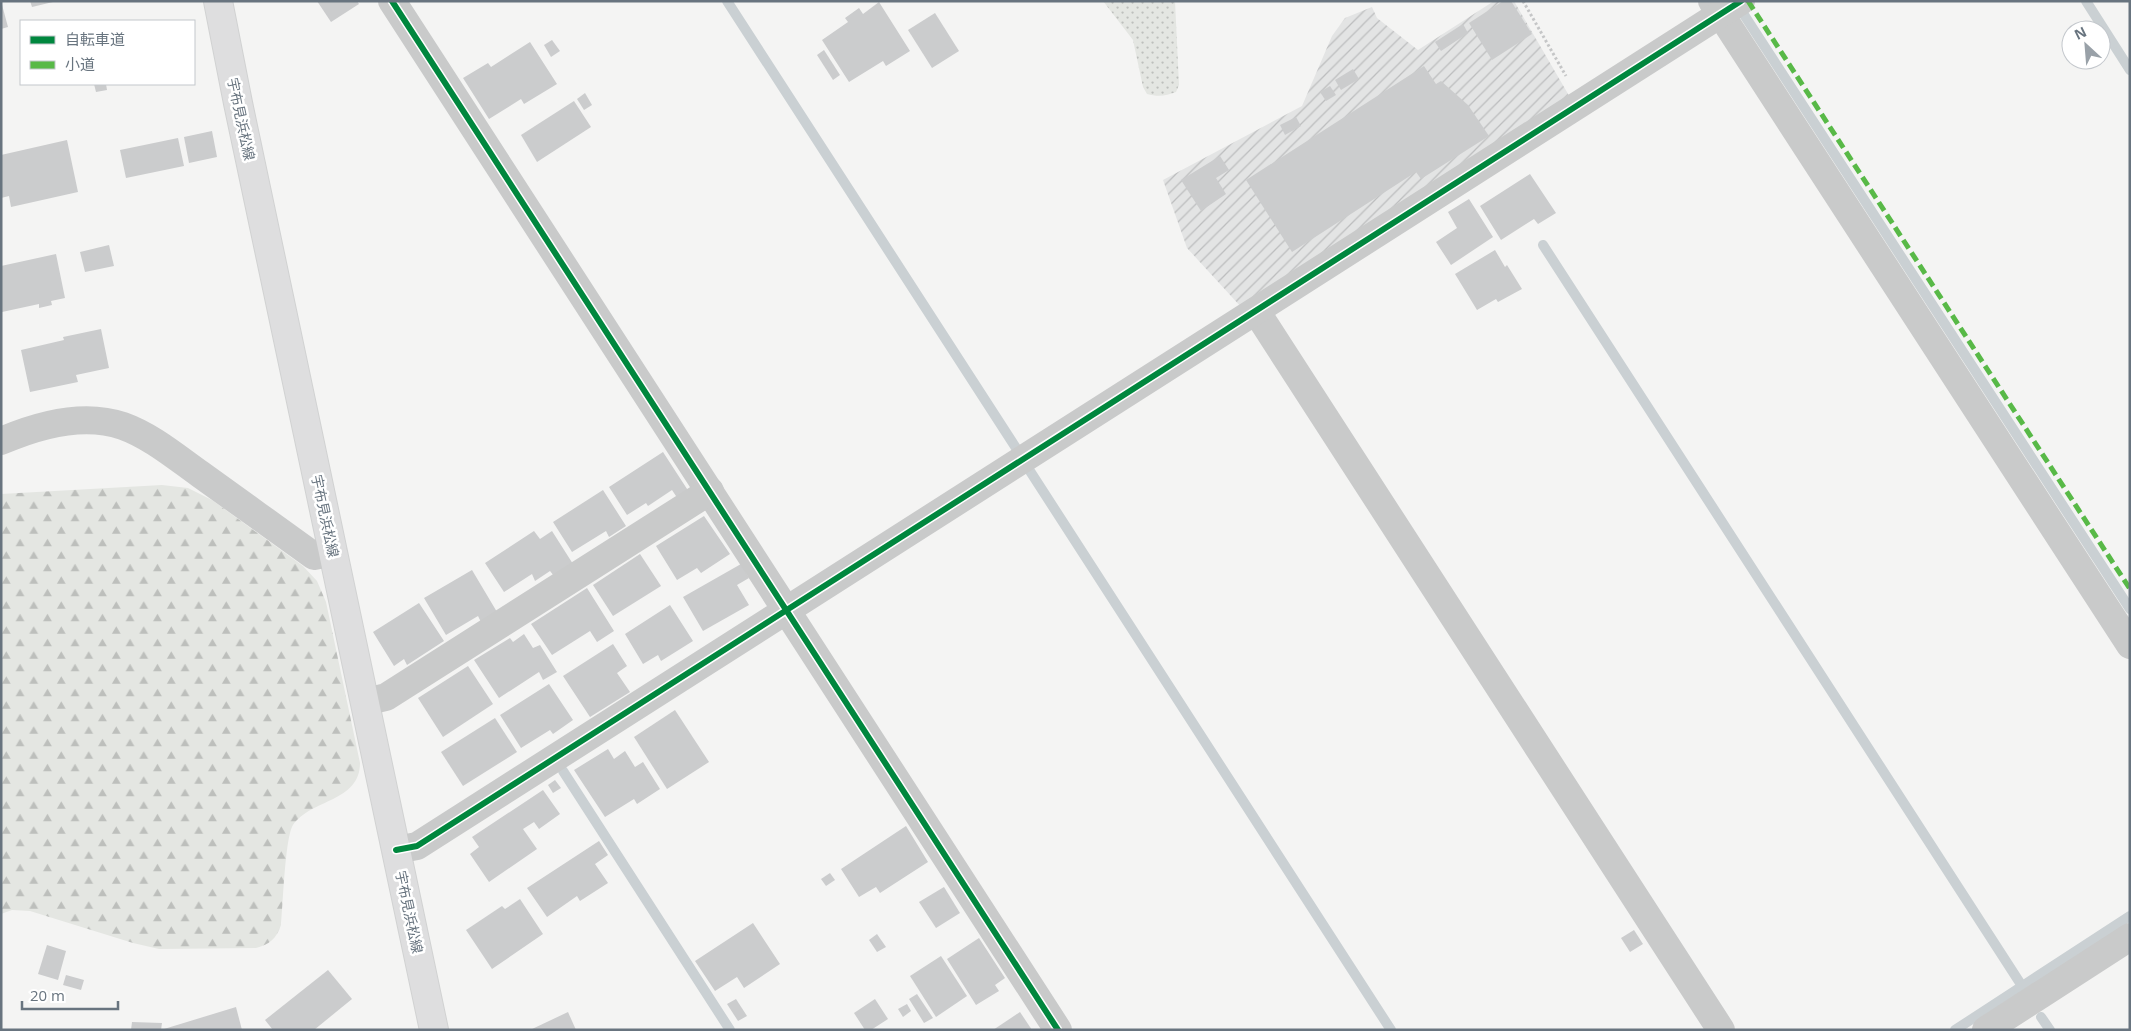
<svg xmlns="http://www.w3.org/2000/svg" width="2131" height="1031" font-family="'Open Sans','Noto Sans JP',sans-serif">
<style>
.industrial{fill:url(#industrial-furrows)}
.grass{fill:url(#grass-dots)}
.forest{fill:url(#forest-firs)}
.lines{fill:none;stroke-linecap:round;stroke-linejoin:round}
.stream{stroke:#cad0d3;stroke-width:10}
.building{fill:#cbcccd}
.major-casing{stroke:#d1d2d2;stroke-width:30}
.path{stroke:#c5c6c7;stroke-width:3;stroke-dasharray:2.5 2.5;stroke-linecap:butt}
.minor{stroke:#c9caca;stroke-width:28}
.major{stroke:#dededf;stroke-width:28}
.quiet{stroke:#58b947;stroke-width:5;stroke-dasharray:10 5;stroke-linecap:butt}
.cycleway-casing{stroke:#fff;stroke-width:9}
.cycleway{stroke:#00873e;stroke-width:6}
.labels{text-anchor:middle;stroke-width:5;stroke-linejoin:round;paint-order:stroke}
.street-label{font-size:14px;fill:#68747f;stroke:#fff}
</style>
<defs>
<pattern id="industrial-furrows" width="10" height="10" patternUnits="userSpaceOnUse" patternTransform="scale(1.25)"><rect width="10" height="10" fill="#e3e4e4"/><path d="M-1 1l2-2M0 10L10 0M9 11l2-2" fill="none" stroke="#bcbdbe"/></pattern>
<pattern id="grass-dots" width="8" height="8" patternUnits="userSpaceOnUse" patternTransform="scale(1.25)"><rect width="8" height="8" fill="#e4e6e2"/><path d="M2 2h.1M6 6h.1" fill="none" stroke="#bdbfbc" stroke-width="1.8" stroke-linecap="round"/></pattern>
<pattern id="forest-firs" width="22" height="20" patternUnits="userSpaceOnUse" patternTransform="scale(1.25)"><rect width="22" height="20" fill="#e4e6e2"/><path d="M5 1l3.5 6h-7zM16 11l3.5 6h-7z" fill="#bdbfbc"/></pattern>
</defs>
<rect width="100%" height="100%" fill="#f4f4f3"/>
<!-- industrial -->
<polygon class="industrial" points="1494,1 1514,1 1571,99 1242,308 1187,248 1163,180 1302,106 1332,36 1345,18 1372,7 1377,18 1418,50"/>
<!-- grass -->
<path class="grass" d="M1103,1h72l4,84 -3,7c-10,4 -18,5 -29,2l-4,-7 -10,-47z"/>
<!-- forest -->
<path class="forest" d="M162,485l26,3 24,12 91,66 14,15 9,21 34,161c0,39 -49,36 -67,62 -8,12 -10,81 -12,100 -5,14 -11,19 -25,23l-97,1 -26,-6 -103,-32 -18,-1 -11,4v-420z"/>
<g class="lines">
<!-- stream -->
<g class="stream">
<polyline points="727,1 1018,451"/>
<polyline points="2086,1 2130,70"/>
<polyline points="1737,4 2130,609"/>
<polyline points="1543,245 2022,986"/>
<polyline points="1028,468 1391,1030"/>
<polyline points="563,771 730,1030"/>
<polyline points="2041,1017 2050,1030"/>
<polyline points="1955,1030 2130,916"/>
</g>
</g>
<!-- building -->
<g class="building">
<polygon points="1,1 8,27 1,29"/>
<polygon points="30,1 52,1 53,2 32,7"/>
<polygon points="317,1 357,1 359,4 331,22"/>
<polygon points="1503,1 1511,1 1532,34 1492,60 1469,23"/>
<polygon points="879,2 910,51 886,66 883,61 849,82 822,40 848,22 845,18 859,8 863,14"/>
<polygon points="935,13 959,51 932,68 908,30"/>
<polygon points="1463,24 1468,33 1441,51 1435,42"/>
<polygon points="552,40 560,51 551,57 544,45"/>
<polygon points="530,42 557,84 524,104 521,99 489,119 463,78 488,63 491,67"/>
<polygon points="824,50 840,75 833,80 817,55"/>
<polygon points="1424,66 1436,84 1441,81 1468,105 1489,136 1421,179 1416,172 1292,252 1246,180"/>
<polygon points="1353,69 1359,79 1341,90 1335,80"/>
<polygon points="94,84 106,84 107,90 96,92"/>
<polygon points="1330,86 1336,95 1326,101 1320,92"/>
<polygon points="585,93 592,105 584,110 577,99"/>
<polygon points="574,101 591,127 537,162 521,135"/>
<polygon points="1296,117 1301,126 1285,135 1280,125"/>
<polygon points="212,131 217,157 189,163 184,137"/>
<polygon points="178,138 184,166 126,178 120,150"/>
<polygon points="67,140 78,192 11,207 9,196 1,198 1,155"/>
<polygon points="1220,156 1229,170 1216,178 1226,194 1201,211 1181,180"/>
<polygon points="1530,174 1556,213 1538,224 1534,219 1501,240 1480,206"/>
<polygon points="1469,199 1493,237 1451,265 1436,242 1457,228 1448,212"/>
<polygon points="109,245 114,266 85,272 80,252"/>
<polygon points="1495,250 1505,267 1507,265 1522,289 1498,302 1496,299 1477,310 1455,274"/>
<polygon points="56,254 65,298 51,301 52,305 39,308 39,304 2,312 1,266"/>
<polygon points="101,329 109,368 76,375 78,382 30,392 21,350 64,340 63,337"/>
<polygon points="663,452 689,492 678,499 672,490 648,506 646,503 627,515 609,487"/>
<polygon points="603,490 626,526 609,537 606,531 572,552 553,522"/>
<polygon points="704,516 730,554 701,573 697,568 677,580 656,546"/>
<polygon points="534,531 540,539 552,531 573,564 554,576 550,571 535,581 532,574 504,592 485,563"/>
<polygon points="640,554 661,586 613,616 593,585"/>
<polygon points="741,564 749,578 737,585 749,605 703,631 683,597"/>
<polygon points="472,570 497,612 481,622 478,616 446,635 424,598"/>
<polygon points="587,588 614,631 597,642 590,631 552,655 531,624"/>
<polygon points="419,603 444,641 407,665 404,659 394,666 373,632"/>
<polygon points="670,605 693,641 661,661 658,655 643,664 625,634"/>
<polygon points="524,634 533,648 540,645 557,672 543,680 539,672 499,698 474,660 510,638 513,642"/>
<polygon points="613,644 627,666 617,673 630,692 590,717 563,676"/>
<polygon points="468,666 493,704 443,737 418,698"/>
<polygon points="549,684 573,720 553,734 550,730 521,748 500,715"/>
<polygon points="675,710 709,762 667,789 634,737"/>
<polygon points="495,718 517,752 463,786 441,752"/>
<polygon points="608,749 614,759 625,751 635,767 643,762 660,789 637,804 634,799 605,817 574,770"/>
<polygon points="555,780 561,788 553,793 548,785"/>
<polygon points="543,790 560,814 539,829 534,822 523,829 537,849 489,882 470,854 479,847 472,837"/>
<polygon points="906,826 928,862 880,893 876,887 859,897 841,869"/>
<polygon points="599,841 608,855 595,864 608,883 580,901 577,896 547,917 527,888"/>
<polygon points="830,873 835,880 826,886 821,879"/>
<polygon points="944,887 960,913 936,928 919,902"/>
<polygon points="520,899 543,934 492,969 466,930 502,906 505,909"/>
<polygon points="753,923 780,964 744,988 737,977 715,991 695,961"/>
<polygon points="1634,930 1643,944 1630,952 1621,938"/>
<polygon points="877,934 886,947 877,952 869,940"/>
<polygon points="979,938 1005,978 995,985 999,991 976,1005 947,959"/>
<polygon points="47,945 66,951 58,980 38,974"/>
<polygon points="941,956 967,996 936,1017 910,976"/>
<polygon points="328,970 352,999 314,1030 273,1030 265,1020"/>
<polygon points="66,975 84,980 81,990 63,985"/>
<polygon points="917,994 933,1018 924,1023 909,999"/>
<polygon points="736,999 747,1016 738,1021 727,1004"/>
<polygon points="875,999 888,1019 871,1030 865,1030 854,1013"/>
<polygon points="907,1004 911,1011 903,1017 898,1009"/>
<polygon points="236,1007 242,1030 164,1030 164,1029"/>
<polygon points="568,1012 576,1030 530,1030"/>
<polygon points="1020,1012 1032,1030 993,1030"/>
<polygon points="132,1022 162,1023 161,1030 131,1030"/>
</g>
<g class="lines">
<!-- major casing -->
<g class="major-casing">
<polyline id="major" points="218,1 238,103 434,1030"/>
</g>
<!-- path -->
<polyline class="path" points="1523,1 1566,76"/>
<!-- minor -->
<g class="minor">
<polyline points="392,1 1058,1030"/>
<polyline points="1712,1 2130,645"/>
<polyline points="1256,311 1721,1030"/>
<path d="M1,441c37,-16 82,-29 122,-15 28,10 53,31 77,48 38,27 76,55 114,82l19,-4"/>
<polyline points="365,702 386,697 710,491"/>
<polyline points="396,850 417,846 1741,1"/>
<polyline points="1986,1030 2130,937"/>
</g>
<!-- major -->
<use href="#major" class="major"/>
<!-- quiet -->
<polyline class="quiet" points="1748,1 2130,589"/>
<!-- cycleway casing -->
<g class="cycleway-casing">
<g id="cycleway">
<polyline points="392,1 1058,1030"/>
<polyline points="396,850 417,846 1741,1"/>
</g>
</g>
<!-- cycleway -->
<use href="#cycleway" class="cycleway"/>
</g>
<g class="labels">
<!-- street labels -->
<g class="street-label">
<text transform="translate(241 119) rotate(78)" y="5">宇布見浜松線</text>
<text transform="translate(325 516) rotate(78)" y="5">宇布見浜松線</text>
<text transform="translate(409 912) rotate(78)" y="5">宇布見浜松線</text>
</g>
</g>
<!-- border -->
<rect width="2131" height="1031" fill="none" stroke="#68747f" stroke-width="5"/>
<!-- legend -->
<rect x="20" y="20" width="175" height="65" fill="#ffffff" stroke="#c3c7cc"/>
<rect x="30" y="36" width="25" height="8" fill="#00873e" stroke="#c3c7cc"/>
<text x="65" y="45" font-size="15" fill="#68747f">自転車道</text>
<rect x="30" y="61" width="25" height="8" fill="#58b947" stroke="#c3c7cc"/>
<text x="65" y="70" font-size="15" fill="#68747f">小道</text>
<!-- north arrow -->
<g transform="translate(2086 45) rotate(334)"><circle r="24" fill="#ffffff" stroke="#c3c7cc"/>
<path d="M0-4L9 19L0 12L-9 19Z" fill="#99a1a8"/>
<text y="-8" font-size="14" font-weight="bold" text-anchor="middle" fill="#68747f">N</text>
</g>
<!-- scale -->
<path d="M22 1001v8h96v-8" fill="none" stroke="#68747f" stroke-width="2.5"/>
<text x="30" y="1001" font-size="15" fill="#68747f" stroke="#ffffff" stroke-width="4" paint-order="stroke">20 m</text>
</svg>
